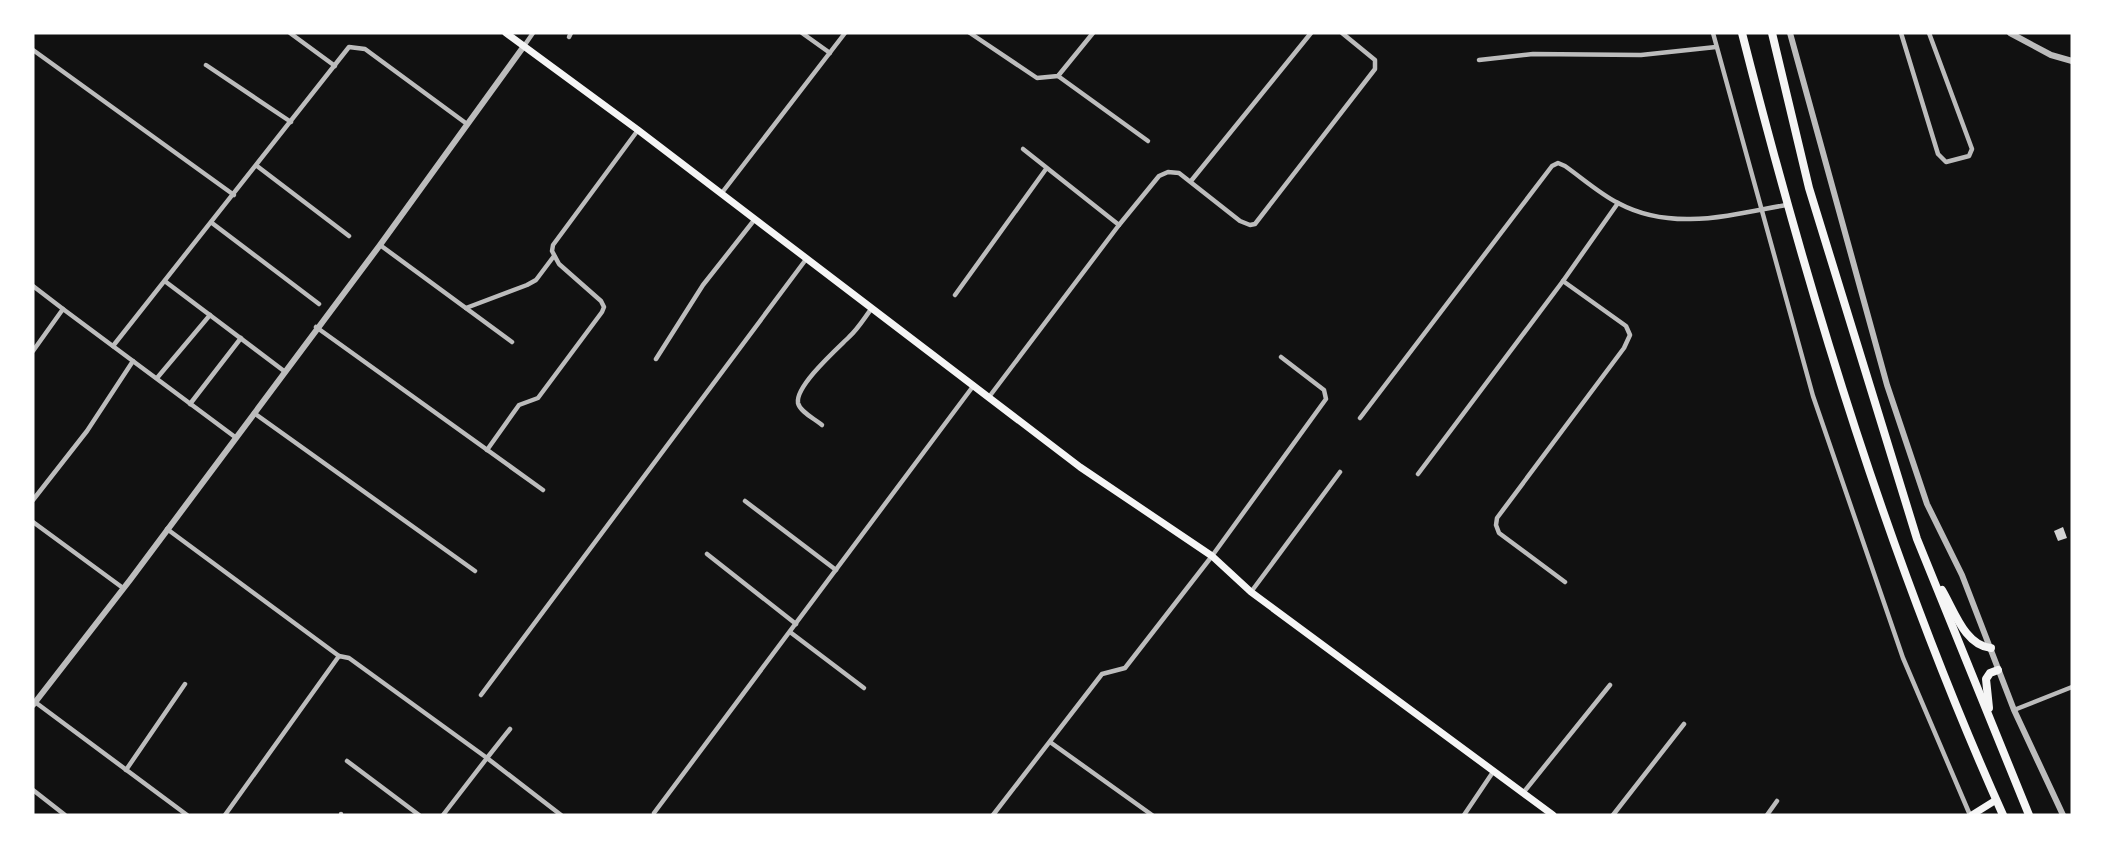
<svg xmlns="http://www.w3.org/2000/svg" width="2105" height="848" font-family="'IBM Plex Sans',sans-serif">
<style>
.building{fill:#d3d3d3}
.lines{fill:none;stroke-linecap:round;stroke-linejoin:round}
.minor{stroke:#bcbcbc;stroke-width:4.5}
.tertiary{stroke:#bcbcbc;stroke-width:6}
.secondary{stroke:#f5f5f5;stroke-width:7}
.trunk{stroke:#f5f5f5;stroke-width:8}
</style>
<rect width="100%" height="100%" fill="#111"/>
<!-- building -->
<polygon class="building" points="2063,527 2067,538 2058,541 2054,531"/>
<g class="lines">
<!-- minor -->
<g class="minor">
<polyline points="290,33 335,66"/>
<polyline points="802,33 830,53"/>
<polyline points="970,33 1037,78 1058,76 1093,33"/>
<polyline points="1713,33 1813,396 1903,658 1970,815"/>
<polyline points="1901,33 1938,154 1946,162 1969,156 1972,149 1929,33"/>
<polyline points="569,37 571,33"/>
<polyline points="524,46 533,33"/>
<polyline points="33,50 234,195"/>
<polyline points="1479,60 1533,54 1641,55 1716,47"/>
<polyline points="206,65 291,122"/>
<polyline points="1058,76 1148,141"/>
<polyline points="1023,149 1119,225"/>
<polyline points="257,166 349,236"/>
<polyline points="1191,181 1311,33"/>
<polyline points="721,194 845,33"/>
<polyline points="212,223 319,304"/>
<polyline points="380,245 512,342"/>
<polyline points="1563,281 1626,326 1630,335 1624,348 1497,518 1496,525 1499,533 1565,582"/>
<polyline points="166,282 284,371"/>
<polyline points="33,286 63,309"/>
<polyline points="955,295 1046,169"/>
<polyline points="466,308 527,285 536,280 554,256"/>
<polyline points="316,327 543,490"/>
<polyline points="113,346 349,47 365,49 467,124"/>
<polyline points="33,351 63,309 235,437"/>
<polyline points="656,359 703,285 755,219"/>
<polyline points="157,378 210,315"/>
<polyline points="989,397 1119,225 1159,176 1168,172 1179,173 1240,221 1250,225 1255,224 1375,69 1375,60 1342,33"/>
<polyline points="190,404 241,338"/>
<polyline points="254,413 475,571"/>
<path d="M1360,418l192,-252 6,-3 7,3c17,12 35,28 53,37 54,29 112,12 168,2"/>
<path d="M822,425c-7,-6 -22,-13 -24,-22 -3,-17 40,-55 51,-66 9,-8 16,-20 23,-29"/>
<polyline points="487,450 519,405 538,398 602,312 604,307 601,301 559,264 552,251 553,245 638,130"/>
<polyline points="1418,474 1563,281 1618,203"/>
<polyline points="33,500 87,431 133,361"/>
<polyline points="745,501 836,570"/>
<polyline points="33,522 123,588"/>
<polyline points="167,529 339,656"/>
<polyline points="707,554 796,624"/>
<polyline points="1251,592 1340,472"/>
<polyline points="790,632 864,688"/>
<polyline points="481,695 807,258"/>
<polyline points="35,702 187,815"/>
<polyline points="2014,710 2072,687"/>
<polyline points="1050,742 1152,815"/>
<polyline points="347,761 419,815"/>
<polyline points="126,770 185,684"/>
<polyline points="33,790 65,815"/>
<polyline points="1523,793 1610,685"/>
<polyline points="654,813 974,385"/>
<polyline points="225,815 339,656 349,658 487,758 510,729"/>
<polyline points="341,815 341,814"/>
<polyline points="443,815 487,758 561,815"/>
<polyline points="993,815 1102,674 1125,668 1212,556 1326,399 1324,390 1281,357"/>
<polyline points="1464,815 1493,772"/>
<polyline points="1613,815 1684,724"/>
<polyline points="1767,815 1777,801"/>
</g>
<!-- tertiary -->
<g class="tertiary">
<polyline points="1790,33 1887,385 1927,504 1962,575 2014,710 2063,815"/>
<polyline points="2010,33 2051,55 2072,61"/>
<polyline points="33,705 130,580 380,245 524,46"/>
</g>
<!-- secondary -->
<g class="secondary">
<polyline points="506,33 638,130 1080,467 1212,556 1251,592 1553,815"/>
<polyline points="1972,815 1996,800"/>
</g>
<!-- trunk -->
<g class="trunk">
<path d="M1742,33c68,267 148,530 261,782"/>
<polyline points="1772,33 1809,188 1917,539 2029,815"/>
<path d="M1942,590c12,20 23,56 49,58"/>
<polyline points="1989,708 1986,679 1990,673 1998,670"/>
</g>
</g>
<!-- border -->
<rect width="2105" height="848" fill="none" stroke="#ffffff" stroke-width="69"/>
</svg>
